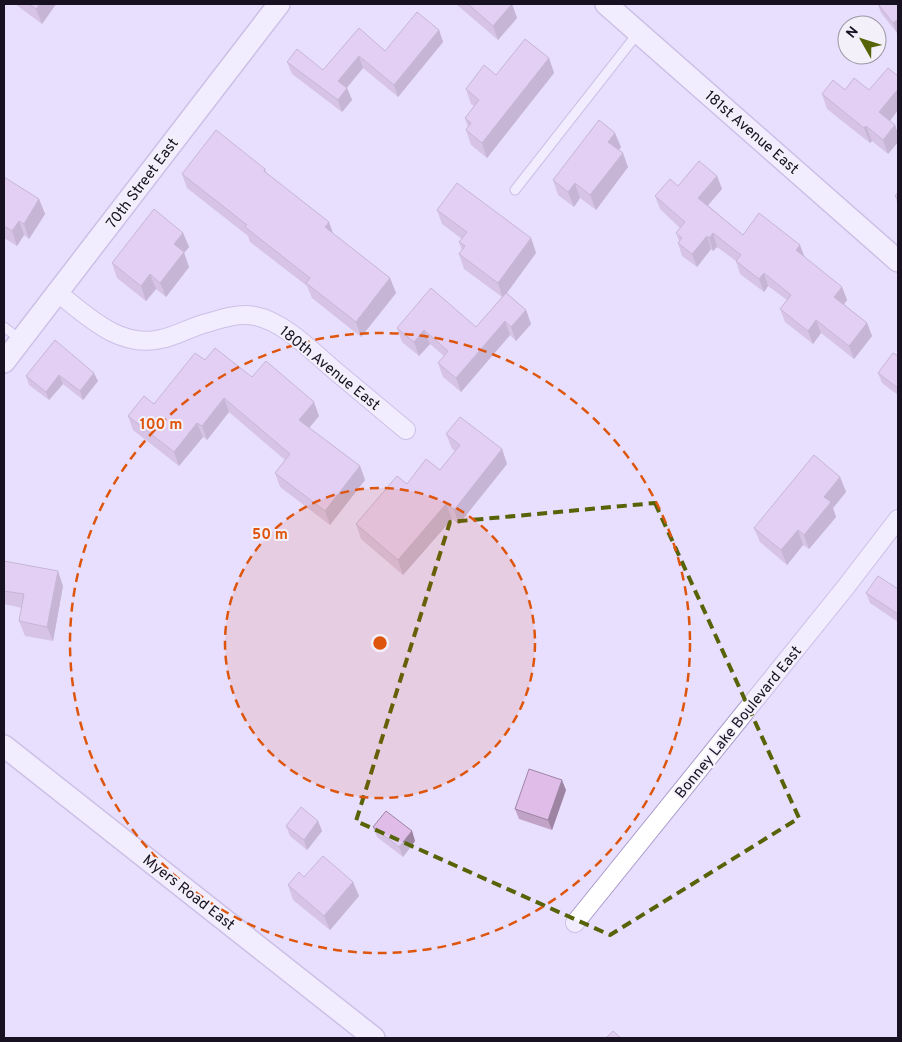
<svg xmlns="http://www.w3.org/2000/svg" width="902" height="1042" font-family="Overpass,sans-serif">
<style>
.lines{fill:none;stroke-linecap:round;stroke-linejoin:round}
.service-casing{stroke:#aa9bcb;stroke-width:11}
.minor-casing{stroke:#aa9bcb;stroke-width:20}
.tertiary-casing{stroke:#aa9bcb;stroke-width:24}
.service{stroke:#fff;stroke-width:9}
.minor{stroke:#fff;stroke-width:18}
.tertiary{stroke:#fff;stroke-width:21}
.wall{fill:#c1a3c8}
.shaded-wall{fill:#9d84a3}
.building{fill:#e0bde9;stroke:#9d84a3}
.marked{fill:none;stroke:#566307;stroke-width:4;stroke-dasharray:10 6;stroke-linejoin:round}
.ring{fill:none;stroke:#de550d;stroke-width:2.5;stroke-dasharray:9 6}
.labels{text-anchor:middle;stroke-width:4;stroke-linejoin:round;paint-order:stroke}
.street-label{font-size:15px;fill:#171122;stroke:#f3f0fa}
.centre{fill:#de550d;stroke:#f3f0fa;stroke-width:2.5}
.ring-label{font-size:15px;text-anchor:middle;font-weight:bold;fill:#de550d;stroke:#f3f0fa;stroke-width:4;stroke-linejoin:round;paint-order:stroke}
</style>
<rect width="100%" height="100%" fill="#e8dffe"/>
<g class="lines">
<!-- service casing -->
<g class="service-casing">
<g id="service">
<polyline points="515,190 638,33"/>
<polyline points="4,327 21,340"/>
</g>
</g>
<!-- minor casing -->
<g class="minor-casing">
<g id="minor">
<path d="M58,293c29,23 62,56 103,46 15,-3 30,-12 46,-16 16,-5 32,-10 48,-7 28,5 57,35 78,53 24,20 48,40 73,61"/>
<polyline points="575,923 845,588 898,519"/>
</g>
</g>
<!-- tertiary casing -->
<g class="tertiary-casing">
<g id="tertiary">
<polyline points="606,4 898,261"/>
<polyline points="4,362 279,4"/>
<polyline points="4,746 374,1038"/>
</g>
</g>
<!-- service -->
<use href="#service" class="service"/>
<!-- minor -->
<use href="#minor" class="minor"/>
<!-- tertiary -->
<use href="#tertiary" class="tertiary"/>
</g>
<!-- wall -->
<g class="wall">
<polygon points="15,4 56,4 42,24"/>
<polygon points="456,4 512,4 517,18 498,40"/>
<polygon points="878,4 898,4 897,33 881,13"/>
<polygon points="359,28 385,51 439,30 443,42 398,97 363,68 347,88 352,100 342,112 292,74 287,62 323,70"/>
<polygon points="549,58 554,73 487,158 471,145 466,130 468,127 465,118 474,106 471,104 466,89 496,75"/>
<polygon points="898,76 898,110 890,121 895,125 898,134 898,142 888,154 872,141 870,143 827,109 822,94 845,90 869,90"/>
<polygon points="621,147 619,150 628,167 596,210 580,198 574,207 558,195 553,180"/>
<polygon points="265,169 267,174 332,233 390,278 396,293 361,337 312,298 307,286 250,242 248,236 187,188 182,174"/>
<polygon points="717,176 722,189 708,205 743,235 804,257 842,287 847,300 844,304 867,323 872,336 854,359 821,333 813,344 785,322 780,309 787,300 768,286 764,292 740,274 736,261 717,247 713,251 711,249 697,267 682,256 678,243 679,241 676,233 680,228 660,209 655,196 678,186"/>
<polygon points="4,177 39,199 45,214 29,239 24,235 17,246 4,238"/>
<polygon points="898,192 898,205 895,196"/>
<polygon points="437,210 531,238 536,253 507,293 526,310 531,324 516,341 510,335 461,392 443,377 438,363 444,356 430,344 419,356 402,342 397,328 476,327 502,297 464,269 459,254 462,250 459,242 462,239 442,224"/>
<polygon points="183,233 189,247 184,253 189,267 166,297 156,289 146,301 117,278 112,263"/>
<polygon points="55,340 98,381 83,400 63,384 49,400 29,385 26,376"/>
<polygon points="898,356 898,395 882,383 878,373"/>
<polygon points="205,360 252,377 319,416 309,428 360,466 365,480 330,525 280,487 275,473 285,460 229,412 207,440 203,437 179,466 133,430 128,416 154,404"/>
<polygon points="446,434 502,449 507,464 459,524 452,519 403,575 361,539 356,524 407,484 440,470 455,451 452,449"/>
<polygon points="840,477 846,492 833,508 836,517 809,549 803,545 787,565 760,542 754,528"/>
<polygon points="4,561 63,586 53,641 25,636 19,621 22,608 4,604"/>
<polygon points="898,589 898,622 870,603 866,593"/>
<polygon points="566,790 552,830 519,819 515,809"/>
<polygon points="318,821 322,831 307,850 290,836 286,826"/>
<polygon points="373,827 412,831 415,841 403,857 377,837"/>
<polygon points="304,877 353,882 359,896 330,930 293,900 288,885"/>
</g>
<!-- shaded-wall -->
<g class="shaded-wall">
<polygon points="40,4 56,4 42,24 36,9"/>
<polygon points="512,4 517,18 498,40 493,26"/>
<polygon points="898,19 898,32 897,33 893,23"/>
<polygon points="439,30 443,42 398,97 394,85"/>
<polygon points="359,56 363,68 342,93 338,81"/>
<polygon points="549,58 554,73 487,158 482,143"/>
<polygon points="347,88 352,100 342,112 338,100"/>
<polygon points="898,89 898,110 885,127 879,112"/>
<polygon points="895,125 898,134 898,142 888,154 883,140"/>
<polygon points="866,126 872,141 870,143 864,128"/>
<polygon points="615,133 621,147 614,156 608,142"/>
<polygon points="623,153 628,167 596,210 590,195"/>
<polygon points="717,176 722,189 703,211 698,198"/>
<polygon points="575,183 580,198 574,207 568,192"/>
<polygon points="39,199 45,214 29,239 24,224"/>
<polygon points="19,221 24,235 17,246 12,231"/>
<polygon points="329,222 334,236 325,227"/>
<polygon points="183,233 189,247 184,253 189,267 166,297 160,283 174,244"/>
<polygon points="713,233 717,247 713,251 709,238"/>
<polygon points="707,236 711,249 697,267 692,254"/>
<polygon points="531,238 536,253 503,298 498,283"/>
<polygon points="800,245 805,258 796,250"/>
<polygon points="764,273 768,286 764,292 759,279"/>
<polygon points="150,274 156,289 146,301 141,286"/>
<polygon points="390,278 396,293 361,337 356,322"/>
<polygon points="842,287 847,300 839,310 834,297"/>
<polygon points="526,310 531,324 516,341 511,327"/>
<polygon points="816,320 821,333 813,344 808,331"/>
<polygon points="505,321 510,335 461,392 456,378"/>
<polygon points="867,323 872,336 854,359 849,346"/>
<polygon points="424,330 430,344 419,356 414,342"/>
<polygon points="94,373 98,381 83,400 80,391"/>
<polygon points="59,375 63,384 49,400 46,392"/>
<polygon points="224,398 229,412 207,440 202,426"/>
<polygon points="314,402 319,416 304,434 299,420"/>
<polygon points="197,423 203,437 179,466 174,452"/>
<polygon points="502,449 507,464 459,524 454,510"/>
<polygon points="360,466 365,480 330,525 325,511"/>
<polygon points="840,477 846,492 833,508 836,517 809,549 804,535 824,497"/>
<polygon points="446,504 452,519 403,575 398,560"/>
<polygon points="798,530 803,545 787,565 781,550"/>
<polygon points="58,571 63,586 53,641 47,627"/>
<polygon points="562,780 566,790 552,830 548,820"/>
<polygon points="318,821 322,831 307,850 304,840"/>
<polygon points="412,831 415,841 403,857 399,847"/>
<polygon points="353,882 359,896 330,930 324,916"/>
</g>
<!-- building -->
<g class="building">
<polygon points="29,4 40,4 36,9"/>
<polygon points="468,4 512,4 493,26"/>
<polygon points="878,4 898,4 898,19 893,23"/>
<polygon points="417,12 439,30 394,85 359,56 338,81 347,88 338,100 287,62 297,49 323,70 359,28 385,51"/>
<polygon points="525,39 549,58 482,143 466,130 471,123 465,118 479,100 466,89 484,65 496,75"/>
<polygon points="888,68 898,76 898,89 879,112 895,125 883,140 866,126 864,128 822,94 833,80 845,90 854,78 869,90"/>
<polygon points="599,120 615,133 608,142 623,153 590,195 575,183 568,192 553,180"/>
<polygon points="216,130 265,169 264,171 329,222 325,227 390,278 356,322 306,283 310,278 245,227 247,225 182,174"/>
<polygon points="699,161 717,176 698,198 743,235 759,213 800,245 796,250 842,287 834,297 867,323 849,346 816,320 808,331 780,309 791,295 764,273 759,279 736,261 741,255 713,233 709,238 707,236 692,254 678,243 682,238 676,233 685,222 655,196 670,179 678,186"/>
<polygon points="4,177 39,199 24,224 19,221 12,231 4,226"/>
<polygon points="457,183 531,238 498,283 459,254 465,246 459,242 467,232 437,210"/>
<polygon points="898,192 898,198 895,196"/>
<polygon points="154,209 183,233 174,244 184,252 160,283 150,274 141,286 112,263"/>
<polygon points="431,288 476,327 506,293 526,310 511,327 505,321 456,378 438,363 448,351 424,330 414,342 397,328"/>
<polygon points="55,340 94,373 80,391 59,375 46,392 26,376"/>
<polygon points="215,348 252,377 266,361 314,402 299,420 360,466 325,511 275,473 290,454 224,398 202,426 197,423 174,452 128,416 144,396 154,404 195,353 205,360"/>
<polygon points="893,353 898,356 898,388 878,373"/>
<polygon points="460,417 502,449 454,510 446,504 398,560 356,524 397,476 407,484 426,459 440,470 460,445 446,434"/>
<polygon points="814,455 840,477 824,497 831,502 804,535 798,530 781,550 754,528"/>
<polygon points="4,561 58,571 47,627 19,621 24,594 4,591"/>
<polygon points="878,576 898,589 898,614 866,593"/>
<polygon points="529,769 562,780 548,820 515,809"/>
<polygon points="301,807 318,821 304,840 286,826"/>
<polygon points="386,811 412,831 399,847 373,827"/>
<polygon points="323,856 353,882 324,916 288,885 299,872 304,877"/>
<polygon points="613,1031 621,1038 606,1038"/>
</g>
<!-- marked area -->
<path d="M0 0H902V1042H0ZM655,503l144,315 -189,117 -254,-114 94,-299z" fill="#e8dffe" fill-opacity=".55" fill-rule="evenodd"/>
<path class="marked" d="M655,503l144,315 -189,117 -254,-114 94,-299z"/>
<!-- distance rings -->
<circle cx="380" cy="643" r="155" fill="#de550d" fill-opacity=".12"/>
<g class="ring">
<circle cx="380" cy="643" r="155"/>
<circle cx="380" cy="643" r="310"/>
</g>
<g class="labels">
<!-- street labels -->
<g class="street-label">
<text transform="translate(752 132) rotate(41)" y="5">181st Avenue East</text>
<text transform="translate(142 183) rotate(-53)" y="5">70th Street East</text>
<text transform="translate(330 368) rotate(39)" y="5">180th Avenue East</text>
<text transform="translate(738 722) rotate(-51)" y="5">Bonney Lake Boulevard East</text>
<text transform="translate(189 892) rotate(38)" y="5">Myers Road East</text>
</g>
</g>
<circle cx="380" cy="643" r="8" class="centre"/>
<g class="ring-label">
<text x="161" y="429">100 m</text>
<text x="270" y="539">50 m</text>
</g>
<!-- border -->
<rect width="902" height="1042" fill="none" stroke="#171122" stroke-width="10"/>
<!-- north arrow -->
<g transform="translate(862 40) rotate(309)"><circle r="24" fill="#f3f0fa" stroke="#9b97a4"/>
<path d="M0-4L9 19L0 12L-9 19Z" fill="#566307"/>
<text y="-8" font-size="14" font-weight="bold" text-anchor="middle" fill="#171122">N</text>
</g>
</svg>
